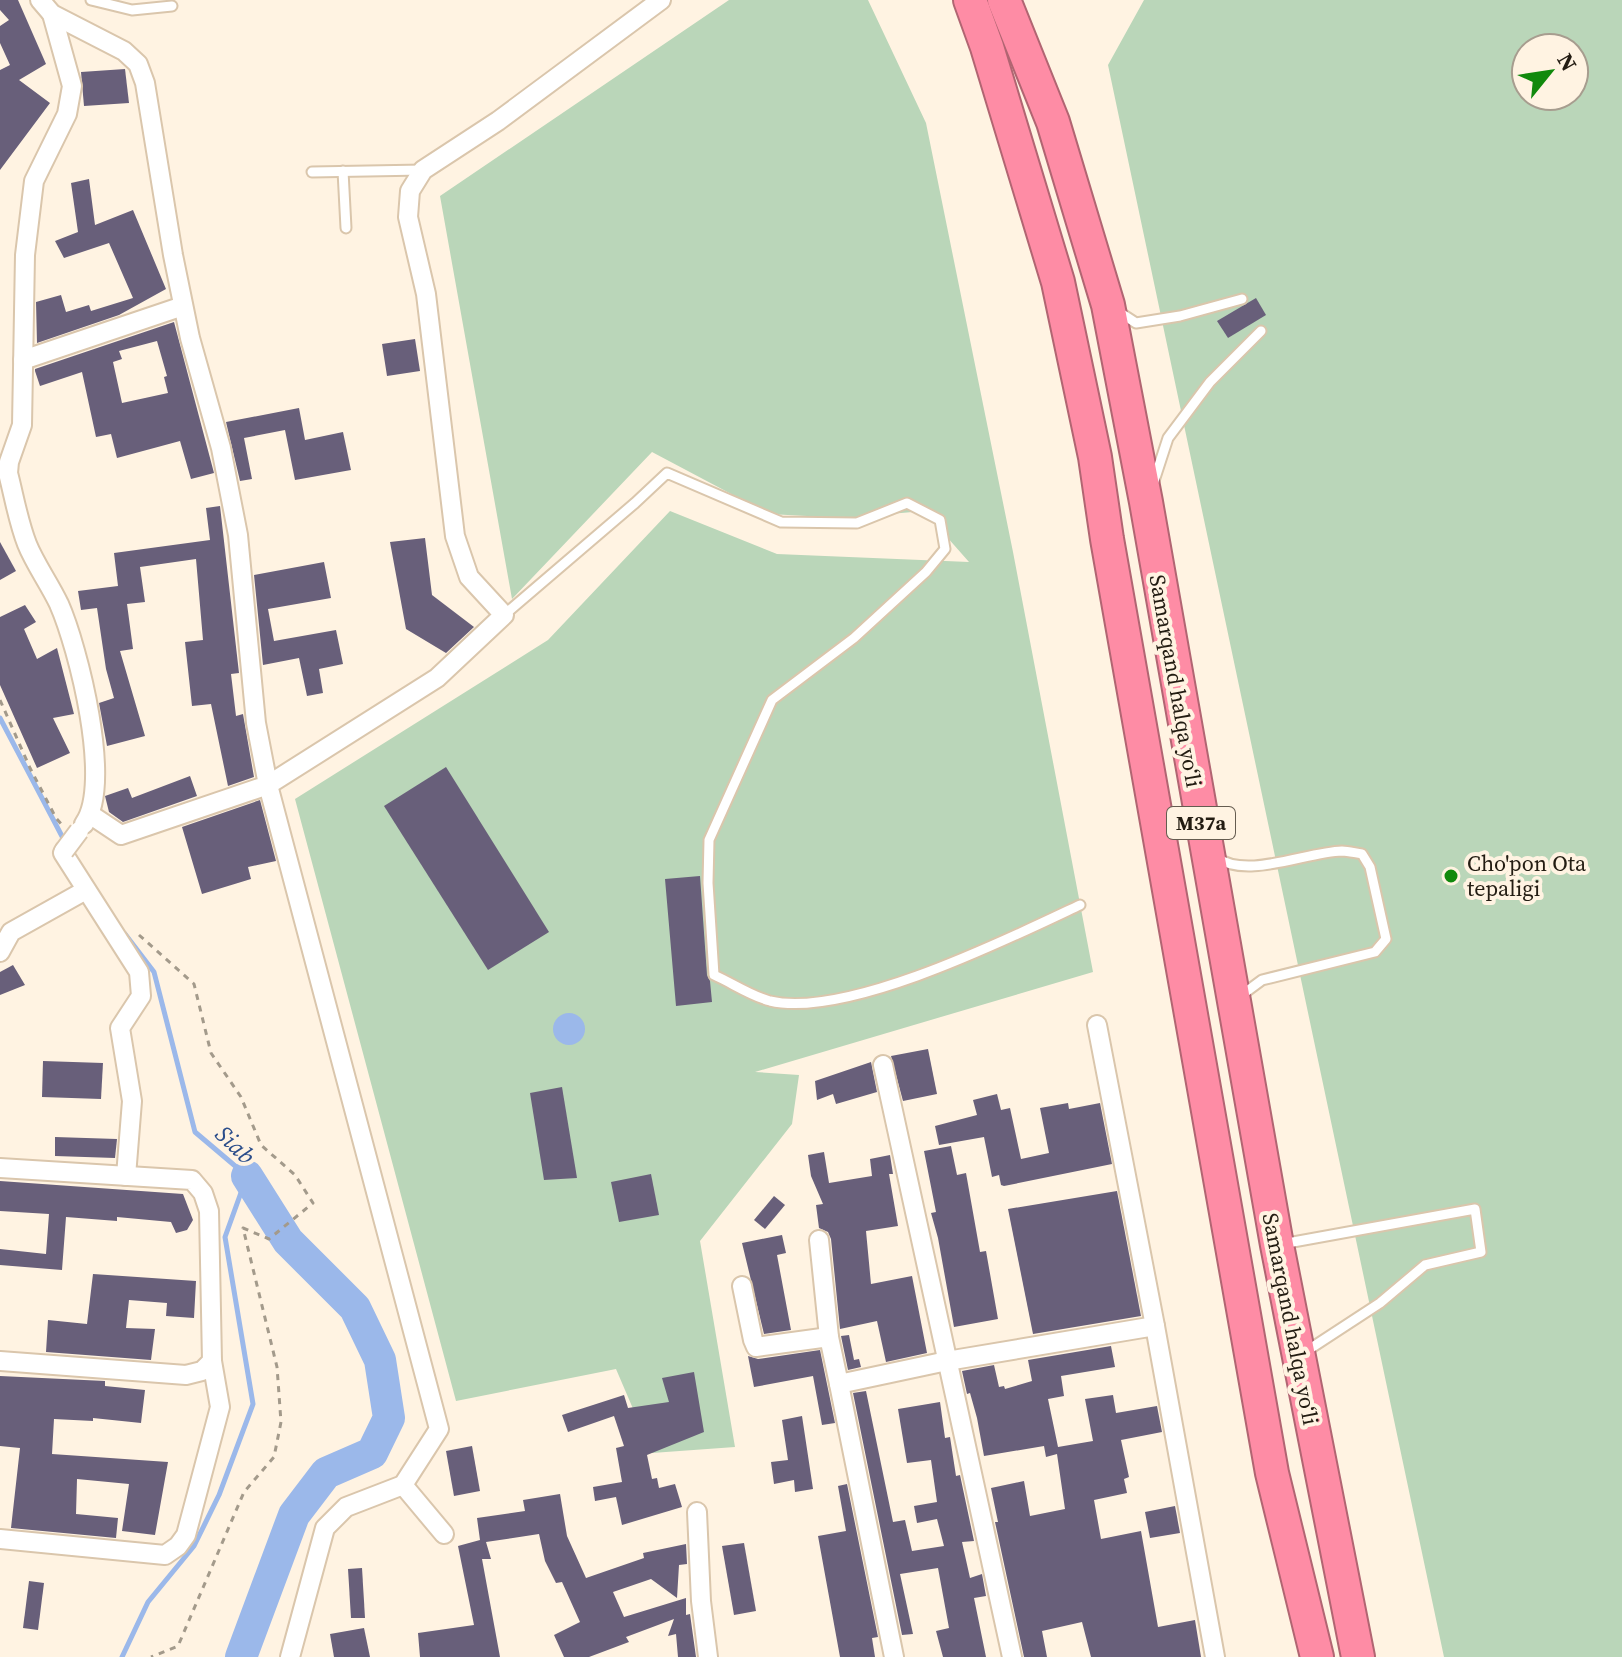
<svg xmlns="http://www.w3.org/2000/svg" width="1622" height="1657" font-family="'Source Serif 4',serif">
<style>
.green{fill:#bad6b9;fill-rule:evenodd}
.water{fill:#9bb8ea}
.lines{fill:none;stroke-linecap:round;stroke-linejoin:round}
.stream{stroke:#9bb8ea;stroke-width:5}
.river{stroke:#9bb8ea;stroke-width:32}
.building{fill:#685f7a;fill-rule:evenodd}
.lane-casing{stroke:#dac6ac;stroke-width:13}
.street-casing{stroke:#dac6ac;stroke-width:22}
.highway-casing{stroke:#b16572;stroke-width:36}
.path{stroke:#a39a8b;stroke-width:3;stroke-dasharray:6 6;stroke-linecap:butt}
.lane{stroke:#fff;stroke-width:9}
.street{stroke:#fff;stroke-width:18}
.highway{stroke:#fe8ca5;stroke-width:32}
.street-bridge-casing{stroke:#dac6ac;stroke-width:22;stroke-linecap:butt}
.street-bridge{stroke:#fff;stroke-width:18}
.poi-dot{fill:#11890c;stroke:#fff3e2;stroke-width:3}
.labels{text-anchor:middle;stroke-width:8;stroke-linejoin:round;paint-order:stroke}
.shield{fill:#fff3e2;stroke:#655c50;stroke-width:2}
.shield-label{font-size:20px;font-weight:bold;fill:#231c12}
.street-label{font-size:22px;fill:#231c12;stroke:#fff3e2}
.poi-label{font-size:22px;fill:#231c12;stroke:#fff3e2;text-anchor:start}
.water-label{font-size:24px;font-style:italic;fill:#2b4d8a;stroke:#fff3e2}
</style>
<rect width="100%" height="100%" fill="#fff3e2"/>
<!-- green -->
<g class="green">
<polygon points="729,0 868,0 926,123 1013,552 1093,972 755,1072 799,1075 792,1124 700,1241 735,1447 652,1453 616,1369 456,1401 295,799 548,640 670,511 777,554 969,562 924,511 844,518 769,514 652,452 512,599 440,196"/>
<path d="M1144,0h478v1657h-178l-336,-1592zM1526,48h48v48h-48z"/>
</g>
<!-- water -->
<circle class="water" cx="569" cy="1029" r="16"/>
<g class="lines">
<!-- stream -->
<g class="stream">
<polyline points="0,718 65,842"/>
<polyline points="122,1657 148,1602 194,1546 219,1495 253,1404 225,1237 247,1176 195,1132 154,972 125,934"/>
</g>
<!-- river -->
<polyline class="river" points="241,1657 294,1515 326,1473 372,1453 389,1418 380,1360 355,1308 288,1241 247,1176"/>
</g>
<!-- building -->
<g class="building">
<polygon points="0,0 18,0 46,64 19,80 50,103 0,170 0,70 10,65 0,43 0,26 9,20 0,10"/>
<polygon points="125,69 129,103 84,106 81,72"/>
<polygon points="89,179 95,225 133,210 166,289 119,315 37,343 36,302 61,295 66,312 89,305 91,311 133,298 109,243 64,258 55,241 78,232 71,183"/>
<polygon points="1256,298 1266,315 1228,338 1217,321"/>
<path d="M174,322l40,151 -23,6 -11,-38 -63,17 -6,-24 -15,3 -14,-65 -42,14 -5,-15v-2zM157,341l10,35 -3,1 4,16 -46,10 -9,-41 9,-3 -3,-8z"/>
<polygon points="415,339 420,371 387,376 382,344"/>
<polygon points="299,408 305,440 343,432 351,470 295,480 285,430 244,438 252,479 240,481 226,422"/>
<polygon points="220,506 239,673 231,674 236,716 243,714 254,777 228,786 211,704 192,706 185,642 203,640 196,559 140,567 145,602 127,604 133,649 120,651 145,736 107,746 99,703 114,698 106,669 97,608 81,610 78,591 118,586 114,553 210,540 206,508"/>
<polygon points="425,538 432,595 474,627 446,653 406,629 390,542"/>
<polygon points="0,542 16,571 0,580"/>
<polygon points="324,562 331,598 268,609 274,641 336,630 343,664 319,669 323,693 307,696 299,658 263,665 254,575"/>
<polygon points="25,605 36,622 24,629 37,659 57,648 74,714 53,718 70,753 37,768 0,685 0,617"/>
<polygon points="446,767 549,932 488,970 384,806"/>
<polygon points="190,776 197,796 123,822 109,812 105,796 128,788 132,798"/>
<polygon points="260,800 276,861 248,867 251,879 202,894 182,827"/>
<polygon points="700,876 707,975 710,981 712,1002 676,1006 665,879"/>
<polygon points="13,965 25,985 0,995 0,972"/>
<polygon points="928,1049 937,1094 903,1101 891,1056"/>
<polygon points="43,1061 103,1063 101,1099 42,1097"/>
<polygon points="871,1062 877,1092 836,1104 833,1094 817,1100 815,1081"/>
<polygon points="562,1087 577,1178 544,1180 530,1093"/>
<polygon points="997,1094 1001,1110 1010,1108 1021,1159 1049,1153 1040,1108 1068,1103 1069,1109 1100,1103 1112,1164 1004,1186 1001,1185 999,1175 992,1177 984,1137 939,1145 935,1126 977,1115 973,1100"/>
<polygon points="55,1137 117,1139 115,1158 55,1156"/>
<polygon points="951,1146 957,1175 966,1173 980,1252 986,1251 998,1319 954,1327 938,1238 931,1213 936,1212 924,1151"/>
<polygon points="824,1152 829,1183 872,1176 870,1159 890,1155 893,1174 889,1174 898,1226 866,1231 871,1284 912,1276 927,1353 886,1362 877,1321 840,1329 831,1239 828,1232 819,1228 816,1205 823,1204 811,1176 808,1155"/>
<polygon points="651,1174 659,1215 619,1222 611,1182"/>
<polygon points="0,1181 183,1194 193,1220 187,1230 176,1233 171,1222 117,1217 117,1221 66,1217 62,1270 0,1265 0,1249 46,1254 49,1214 0,1211"/>
<polygon points="1117,1191 1141,1316 1033,1334 1008,1209"/>
<polygon points="774,1196 785,1205 765,1229 754,1220"/>
<polygon points="782,1235 786,1253 777,1255 791,1330 764,1334 742,1243"/>
<polygon points="93,1274 196,1281 194,1318 166,1316 167,1303 129,1300 126,1328 155,1329 151,1360 46,1352 48,1320 87,1324"/>
<polygon points="849,1335 854,1360 859,1359 861,1367 848,1370 841,1336"/>
<polygon points="1111,1346 1115,1367 1061,1376 1064,1396 1048,1399 1058,1447 1093,1441 1085,1399 1113,1395 1116,1413 1157,1406 1162,1432 1121,1440 1129,1477 1124,1479 1127,1493 1094,1500 1101,1539 1141,1531 1158,1627 1195,1620 1201,1657 1091,1657 1082,1622 1042,1631 1047,1657 1024,1657 995,1522 998,1522 991,1488 1024,1481 1030,1516 1065,1509 1057,1454 1046,1457 1044,1446 984,1456 977,1418 970,1393 967,1394 962,1371 994,1365 999,1387 1004,1386 1005,1389 1032,1381 1028,1360"/>
<polygon points="820,1350 835,1423 822,1425 813,1376 754,1387 748,1356 758,1359"/>
<polygon points="694,1372 704,1432 647,1455 652,1479 657,1478 659,1488 675,1484 682,1507 622,1525 616,1497 595,1501 593,1487 622,1482 616,1448 624,1446 614,1416 568,1432 562,1415 624,1395 628,1408 669,1402 662,1378"/>
<polygon points="0,1376 105,1381 105,1386 145,1390 141,1423 93,1418 93,1421 54,1419 52,1454 168,1462 155,1535 122,1531 129,1484 77,1479 76,1514 118,1518 116,1538 11,1528 20,1448 0,1446"/>
<polygon points="866,1391 893,1522 905,1520 912,1551 944,1546 937,1519 917,1523 914,1506 937,1502 931,1460 907,1463 898,1409 940,1402 945,1438 950,1437 956,1476 960,1475 974,1541 962,1542 970,1578 982,1574 986,1596 974,1598 986,1657 943,1657 936,1631 949,1628 938,1568 900,1574 913,1634 902,1635 853,1393"/>
<polygon points="802,1416 813,1489 795,1492 794,1480 774,1484 771,1462 788,1460 782,1420"/>
<polygon points="472,1446 480,1491 454,1496 446,1451"/>
<polygon points="847,1484 878,1637 872,1638 875,1657 840,1657 818,1536 846,1531 838,1486"/>
<polygon points="560,1494 567,1536 586,1578 644,1558 643,1553 686,1544 687,1564 679,1565 677,1598 651,1579 613,1592 624,1617 686,1598 686,1615 690,1614 696,1657 678,1657 676,1634 668,1636 674,1619 626,1637 629,1642 589,1657 564,1657 554,1635 580,1622 562,1582 556,1583 545,1561 539,1534 486,1542 491,1559 482,1559 500,1657 420,1657 418,1633 474,1625 458,1546 480,1540 477,1518 525,1511 523,1500"/>
<polygon points="1175,1506 1180,1533 1150,1538 1145,1512"/>
<polygon points="744,1543 756,1611 734,1615 722,1546"/>
<polygon points="362,1568 365,1618 351,1618 348,1569"/>
<polygon points="29,1581 44,1583 38,1630 23,1628"/>
<polygon points="364,1628 370,1657 334,1657 330,1634"/>
</g>
<g class="lines">
<!-- lane casing -->
<g class="lane-casing">
<g id="lane">
<polyline points="91,0 132,10 172,6"/>
<polyline points="343,171 346,228"/>
<polyline points="312,172 423,170"/>
<polyline points="1116,310 1136,323 1180,316 1242,299"/>
<polyline points="1153,484 1168,438 1210,382 1261,331"/>
<path d="M504,615l131,-112 32,-30 114,49 76,1 50,-20 33,17 5,29 -19,23 -72,66 -82,62 -63,140 -1,43 6,92c18,8 37,21 56,26 76,18 238,-62 310,-96"/>
<path d="M1216,857c30,23 90,-5 126,-6 6,0 13,2 20,3l8,13 16,72 -11,13 -113,28 -23,17"/>
<polyline points="1282,1244 1475,1209 1481,1252 1425,1265 1380,1303 1305,1352"/>
</g>
</g>
<!-- street casing -->
<g class="street-casing">
<g id="street">
<polyline points="40,0 52,14 124,51 138,64 145,83 173,255 190,338 221,448 238,535 256,723 268,785 121,835 91,815"/>
<path d="M52,14l20,72 -5,28 -33,67 -9,74 -3,170 -13,37 -1,11c6,23 10,48 19,71 8,20 22,39 32,60 19,43 54,180 25,220"/>
<polyline points="23,360 183,306"/>
<polyline points="64,851 63,853 139,972 141,996 120,1028 132,1101 126,1176"/>
<polyline points="0,952 11,932 86,890"/>
<polyline points="1097,1025 1155,1326"/>
<polyline points="883,1065 1012,1657"/>
<polyline points="0,1168 192,1180 203,1193 209,1211 212,1361 202,1371 186,1375 0,1361"/>
<polyline points="819,1240 829,1337"/>
<polyline points="742,1286 753,1340 756,1347 829,1337 839,1384"/>
<polyline points="403,1485 444,1534"/>
<polyline points="697,1512 701,1601 708,1657"/>
<polyline points="0,1539 165,1555 178,1546 186,1535 220,1407 212,1361"/>
<polyline points="290,1657 325,1528 346,1507 403,1485 439,1429 268,785 437,678 504,615 469,577 455,536 426,294 408,217 410,191 423,170 498,121 661,0"/>
<polyline points="894,1657 839,1384 947,1361 1155,1326 1215,1657"/>
</g>
</g>
<!-- highway casing -->
<g class="highway-casing">
<g id="highway">
<polyline points="970,0 987,47 1058,282 1095,457 1107,539 1272,1473 1317,1657"/>
<polyline points="1004,0 1053,122 1108,305 1146,502 1277,1245 1358,1657"/>
</g>
</g>
<!-- path -->
<g class="path">
<polyline points="0,700 30,768 56,818 62,825"/>
<polyline points="139,935 194,984 211,1053 241,1097 261,1145 295,1175 313,1203 269,1239 243,1228 277,1367 281,1422 274,1457 244,1492 178,1646 151,1657"/>
</g>
<!-- lane -->
<use href="#lane" class="lane"/>
<!-- street -->
<use href="#street" class="street"/>
<!-- highway -->
<use href="#highway" class="highway"/>
<!-- street-bridge casing -->
<g class="street-bridge-casing">
<polyline id="street-bridge" points="64,851 79,831"/>
</g>
<!-- street-bridge -->
<use href="#street-bridge" class="street-bridge"/>
</g>
<!-- markers -->
<circle class="poi-dot" cx="1451" cy="876" r="8"/>
<g class="labels">
<!-- shield labels -->
<rect class="shield" x="1167" y="807" width="68" height="32" rx="6"/>
<g class="shield-label">
<text x="1201" y="830">M37a</text>
</g>
<!-- street labels -->
<g class="street-label">
<text transform="translate(1176 681) rotate(80)" y="8">Samarqand halqa yoʻli</text>
<text transform="translate(1291 1319) rotate(79)" y="8">Samarqand halqa yoʻli</text>
</g>
<!-- poi labels -->
<g class="poi-label">
<text x="1467" y="871">Cho'pon Ota<tspan x="1467" dy="25">tepaligi</tspan></text>
</g>
<!-- water labels -->
<g class="water-label">
<text transform="translate(235 1145) rotate(44)" y="8">Siab</text>
</g>
</g>
<!-- north arrow -->
<g transform="translate(1550 72) rotate(60)"><circle r="38" fill="#fff3e2" stroke="#a79d8f" stroke-width="2"/>
<path d="M0-6L14 30L0 20L-14 30Z" fill="#11890c"/>
<text y="-12" font-size="22" font-weight="bold" text-anchor="middle" fill="#231c12">N</text>
</g>
</svg>
